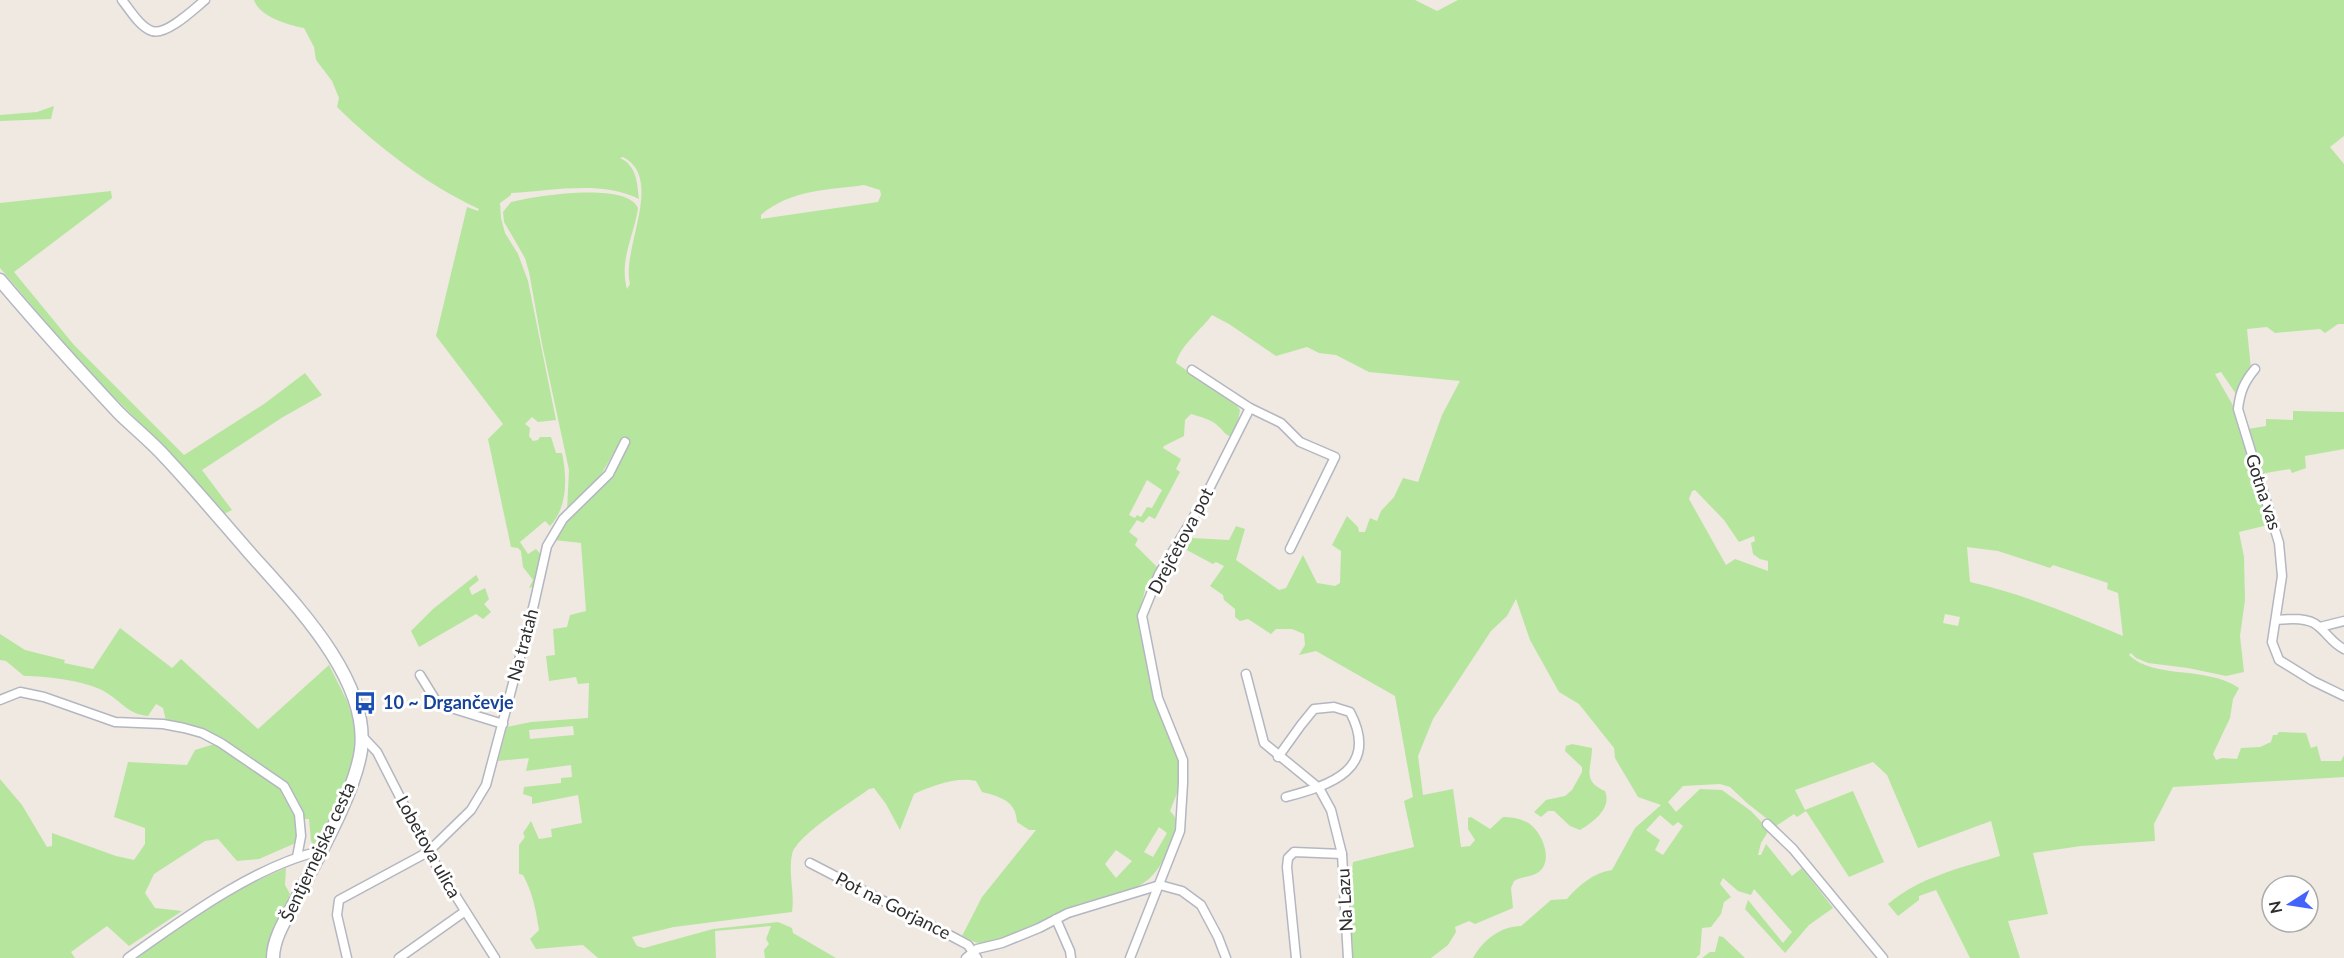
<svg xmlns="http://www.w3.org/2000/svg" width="2344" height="958" font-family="Lato,sans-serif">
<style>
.green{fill:#b6e59e;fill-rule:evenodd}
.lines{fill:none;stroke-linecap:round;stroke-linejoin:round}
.minor-casing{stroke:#b4b7c1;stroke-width:11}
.secondary-casing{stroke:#b4b7c1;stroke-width:15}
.minor{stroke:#fff;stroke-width:8}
.secondary{stroke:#fff;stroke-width:12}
.labels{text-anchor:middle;stroke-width:6;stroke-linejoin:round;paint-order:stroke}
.street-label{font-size:18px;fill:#2e2e2e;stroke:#fff}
.transit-label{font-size:18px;font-weight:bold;fill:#164399;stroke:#fff;text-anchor:start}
</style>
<rect width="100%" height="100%" fill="#efe9e1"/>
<!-- green -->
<g class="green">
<path d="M254,0h1161l22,11 21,-11h886v136l-14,11 14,17v160h-6l-13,9 -5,-4 -45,4 -8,-6 -20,2 4,40 -10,14 -5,11 -15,-22 -6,2 20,35 33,116 -29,7 5,25 1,43 -5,36 4,36 -18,4 -38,-8 -40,-5 -12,-5 -5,-5 -2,2c26,25 76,10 110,33l-6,11 -3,19 -17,36 3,6 6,-2 15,1 4,-11 19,-1 11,-5 2,-7h4l2,-3 27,1 5,15 6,-2 4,15h20l3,-6v22l-171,10 -19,37 1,17 -74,5 -48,7 15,61 -40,7 12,37h-50l-34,-68 -17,6v4l-21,16 -10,-12c32,-27 72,-36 112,-48l-9,-35 -73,27 -31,-73 -14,-13 -78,28 10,20 48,-19 31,71 -35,15 -43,-66 -9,6 -3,-3 -18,12 -29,-23 -17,-16 -10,-3 -37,2 -15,16 8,10 24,-23 22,1 29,21 18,19 -8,13 -3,12h3l5,-11 26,32 10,-8 31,40 -24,17 -24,28 -40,-44 3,-9 35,43 9,-11 -38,-43 -3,6 -13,-4 -15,-13 -3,6 11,13 -7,5 -3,12 -10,13 -9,1 -2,26 -4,4h-223c10,-18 28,-32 48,-32l30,-26 16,-1c12,-14 26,-26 45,-29l23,-42 26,-23 -23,-8 -23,-39 -1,-10 -35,-44 -20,-12 -29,-52 -14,-41 -9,17 -16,15 -58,88 -15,37 5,39 30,-6 8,58 9,-1 5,-6 -7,-11v-11l3,-1 19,12 13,-12c9,0 20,2 27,7 12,9 23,35 10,47 -6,6 -18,5 -26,10l-3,7 2,20 -38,16 -6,-3 -14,6 1,5 -8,13 -17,13h-78l-4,-85 3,-1 1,-10 61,-15 -10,-46 9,-4 -18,-101 -79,-45 -17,4 6,-10 -1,-11 -12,-5h-16l-5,5 -23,-15 -8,2 -5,-4v-8l-11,-9 -1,-5 -13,-9 14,-20 -8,-4 -3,2 -30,-16 9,-10 37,2 7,-14 9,3 -9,31 43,30 7,-2 17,-33 14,28 18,3 5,-3 1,-32 -9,-6 15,-29 11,11 1,5h6l5,-14 7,3 4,-10 13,-14 9,-19 15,4 24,-67 18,-34 -91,-9 -33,-17 -17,-2 -12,-6 -31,9 -47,-32 -17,-9c-11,15 -32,31 -36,48l61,43 3,4 -3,17 -6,10c-7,-3 -7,-6 -12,-10 -7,-8 -19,-10 -28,-13l-6,6 -1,16 -20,10 -1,2 18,11 -5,10 4,3 -25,47 -6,-3 -6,7 -6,-3 -8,12 9,7 -3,6 23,23 -13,22 -6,24v15l11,47 32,85 -1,22 -11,28c10,10 8,17 3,29 -16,37 -26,47 -65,57 -10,3 -22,4 -31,8 -27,10 -70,40 -98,38 -7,-1 -12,-5 -17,-7l20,-39 54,-67h-7l-12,-8c-1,-21 -16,-25 -35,-30l-6,-11c-18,-5 -45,5 -62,13l-14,36 -14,-26 -12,-16 -5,1c-17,13 -74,47 -77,66 -4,19 3,38 0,57l-118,15 -42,10 5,9 7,2 69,-19 65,-7 14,6 1,5 43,25h-71l-1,-8 5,-6 -3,-5 5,-13 -56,5 1,27h-118l-15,-13 -47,4 -6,-10 9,-9c-3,-19 -6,-37 -16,-55l-4,-1v-29l6,-8 -2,-4 8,-12 8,18 13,-2 -1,-8 31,-6 -4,-28 -46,9v-7l-9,-3 1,-7 37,-4v-5l11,-1 -1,-12 -45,6 3,-13 -31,3 9,-34 24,-5 57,-4 1,-35 -11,1 -2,-7 -27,4 -3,-25 9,-1 -2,-26 14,-2 3,-12 16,-4 -5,-68 -27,-3 18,-24 41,-40 15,-30 -8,-4 -25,43 -28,26 2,-41 -27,-126 -13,-72 -4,-14 -21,-36 -1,-10 8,-10c23,-6 116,-21 127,6 -4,28 -19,52 -11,81l3,-5c-9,-36 35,-105 -7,-127l-3,1c17,8 17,24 19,41 -38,-19 -87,-8 -128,-6v2l-11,8 1,15 4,15 13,21 10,27 28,139 -18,2 -6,-5 -7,7 5,4 -1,8 4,5 5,-1 2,-3h11l5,16h6c5,24 6,54 -12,73l-5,-5 -25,21 8,12 8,-5 7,8 -8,29 -6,2 4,-8 -10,-13 -2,-16 -3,-3 -7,-1 -23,-108 15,-15 -67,-88 31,-129 11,4 1,-2c-52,-24 -101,-62 -142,-102l2,-9 -7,-17 -16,-21 -2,-13 -10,-19c-16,-3 -44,-11 -50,-28zM864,185l16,5 1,5 -3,7 -117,17v-4c28,-25 67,-25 103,-30zM1147,480l15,10 -10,18 -5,-1 -6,10 -4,-2 -2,3 -6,-3zM1695,490l29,30 15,22 15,-6 1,5 -4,2 2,11 7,5 8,2v10l-33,-12 -9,6 -37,-66 3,-8zM1967,547l31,4 52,17 3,-3 55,18 -1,6 11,4 5,43c-51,-21 -99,-42 -153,-54zM1945,614l15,3 -2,9 -15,-3zM573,726l1,9 -44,4 -1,-9zM1660,815l13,11 5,-4 5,4 -20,29 -8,-5 5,-10 -14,-10zM1159,827l8,6 -14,24 -9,-5zM1116,850l16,11 -16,17 -11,-14z"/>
<polygon points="54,106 51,119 0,121 0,115 37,112"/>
<polygon points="111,191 112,198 14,272 74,345 184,455 264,404 305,373 322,395 283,417 202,470 232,510 224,514 172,455 82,365 0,268 0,203"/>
<polygon points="2293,411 2344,412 2344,449 2305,456 2306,468 2292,473 2290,469 2260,474 2248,429 2266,426 2266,419 2293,420"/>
<polygon points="476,575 479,580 469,588 472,595 485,588 489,599 484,604 491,612 483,619 476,614 419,647 411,631 433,609"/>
<path d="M120,628l52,40 9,-9 77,70 71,-64 18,36 6,18 2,20 -3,29 -33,77 -5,1 -3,-5 -2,-22h-10l-1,23 -39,17 -22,2 -19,-22 -13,2 -51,33 -9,19 10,15 27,3 -53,35 -22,-20 -36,26 4,6h-75v-179l22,26 25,42 5,-1v-13l64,23 18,4 11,-16v-16l-31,-11 14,-55 59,3 8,-15 29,-9 -18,-11 -40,-9 -3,-13 -7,-4 -8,12c-20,-2 -25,-13 -41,-23 -18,-12 -61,-17 -83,-17l-18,-15 -6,-1v-26l25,16 40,10 -1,3 29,6z"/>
<path d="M1572,744l20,4c0,20 -11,33 13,43 7,17 -11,31 -25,39l-10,-4 -16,-15h-6l-7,6 -7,-5 12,-12 19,-4 7,-6 10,-18v-5l-17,-16 1,-5z"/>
<path d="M286,868l-1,17 5,9 -21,64h-136c52,-35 95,-66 153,-90z"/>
<polygon points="1719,936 1723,937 1745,958 1702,958 1710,952 1715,952"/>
</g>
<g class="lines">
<!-- minor casing -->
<g class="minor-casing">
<g id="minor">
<path d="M122,0c8,10 18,27 30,31 14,5 42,-22 53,-31"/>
<path d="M2255,369c-11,13 -15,23 -17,40l41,134 3,33 -10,66 7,18 34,21 31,15"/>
<polyline points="1192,370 1250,408 1281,423 1300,442 1335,457 1290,549"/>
<path d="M2276,620c13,-1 32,-3 42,6 10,8 14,17 26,23"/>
<polyline points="2320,627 2344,621"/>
<polyline points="1246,674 1264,743 1319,788 1331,810 1342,854 1348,958"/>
<polyline points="420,675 438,704 503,724"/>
<polyline points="0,700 20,692 44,697 115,722 163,724 184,728 202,733 221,743 284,786 299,814 301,836 297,857"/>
<polyline points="362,736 377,752 428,852 495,958"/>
<path d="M1278,757l23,-32 13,-16 20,-2 16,5c30,57 -19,73 -64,85"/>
<polyline points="1767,824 1793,849 1883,958"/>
<polyline points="810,863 955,938 968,945 977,958"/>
<polyline points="1056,919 1070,951 1071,958"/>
<path d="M128,958c55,-39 127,-92 192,-107"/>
<polyline points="347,958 337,915 339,900 428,852 471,810 486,785 534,604 547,546 563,519 609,474 625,442"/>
<polyline points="399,958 464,912"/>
<polyline points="966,958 977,949 1002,943 1039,928 1068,913 1160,885 1182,891 1201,905 1218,937 1226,958"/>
<polyline points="1130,958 1180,831 1183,783 1183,760 1158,698 1142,616 1159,574 1202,503 1250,408"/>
<polyline points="1296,958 1287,867 1288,858 1294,852 1342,854"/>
</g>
</g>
<!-- secondary casing -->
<g class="secondary-casing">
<path id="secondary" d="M0,280c38,45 78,89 118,132 16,16 34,30 49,47 28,30 54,61 81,92 44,50 122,127 113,199 -6,43 -45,110 -65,150 -9,17 -23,38 -23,58"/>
</g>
<!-- minor -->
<use href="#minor" class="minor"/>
<!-- secondary -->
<use href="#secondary" class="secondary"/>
</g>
<!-- icons -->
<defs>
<g id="bus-bare" transform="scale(1.8)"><path d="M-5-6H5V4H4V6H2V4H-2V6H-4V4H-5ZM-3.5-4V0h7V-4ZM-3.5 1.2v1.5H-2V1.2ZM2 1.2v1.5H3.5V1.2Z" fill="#1a4fb4" stroke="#fff" stroke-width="2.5" paint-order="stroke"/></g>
</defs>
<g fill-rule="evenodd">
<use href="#bus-bare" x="365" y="703"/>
</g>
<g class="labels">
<!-- street labels -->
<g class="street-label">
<text transform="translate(2263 492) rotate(72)" y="6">Gotna vas</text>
<text transform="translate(1181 541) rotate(-62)" y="6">Drejčetova pot</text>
<text transform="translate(523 645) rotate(-75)" y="6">Na tratah</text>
<text transform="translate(428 847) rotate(61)" y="6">Lobetova ulica</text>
<text transform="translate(318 852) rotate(-65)" y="6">Šentjernejska cesta</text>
<text transform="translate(1345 900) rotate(-93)" y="6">Na Lazu</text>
<text transform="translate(893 906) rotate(27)" y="6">Pot na Gorjance</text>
</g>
<!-- transit labels -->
<g class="transit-label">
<text x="383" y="709">10 ~ Drgančevje</text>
</g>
</g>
<!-- north arrow -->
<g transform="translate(2290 904) rotate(258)"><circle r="28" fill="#ffffff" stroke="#ababab" stroke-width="1.5"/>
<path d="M0-4.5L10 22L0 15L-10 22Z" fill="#4264fb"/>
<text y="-9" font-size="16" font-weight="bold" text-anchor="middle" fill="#2e2e2e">N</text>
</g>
</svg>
